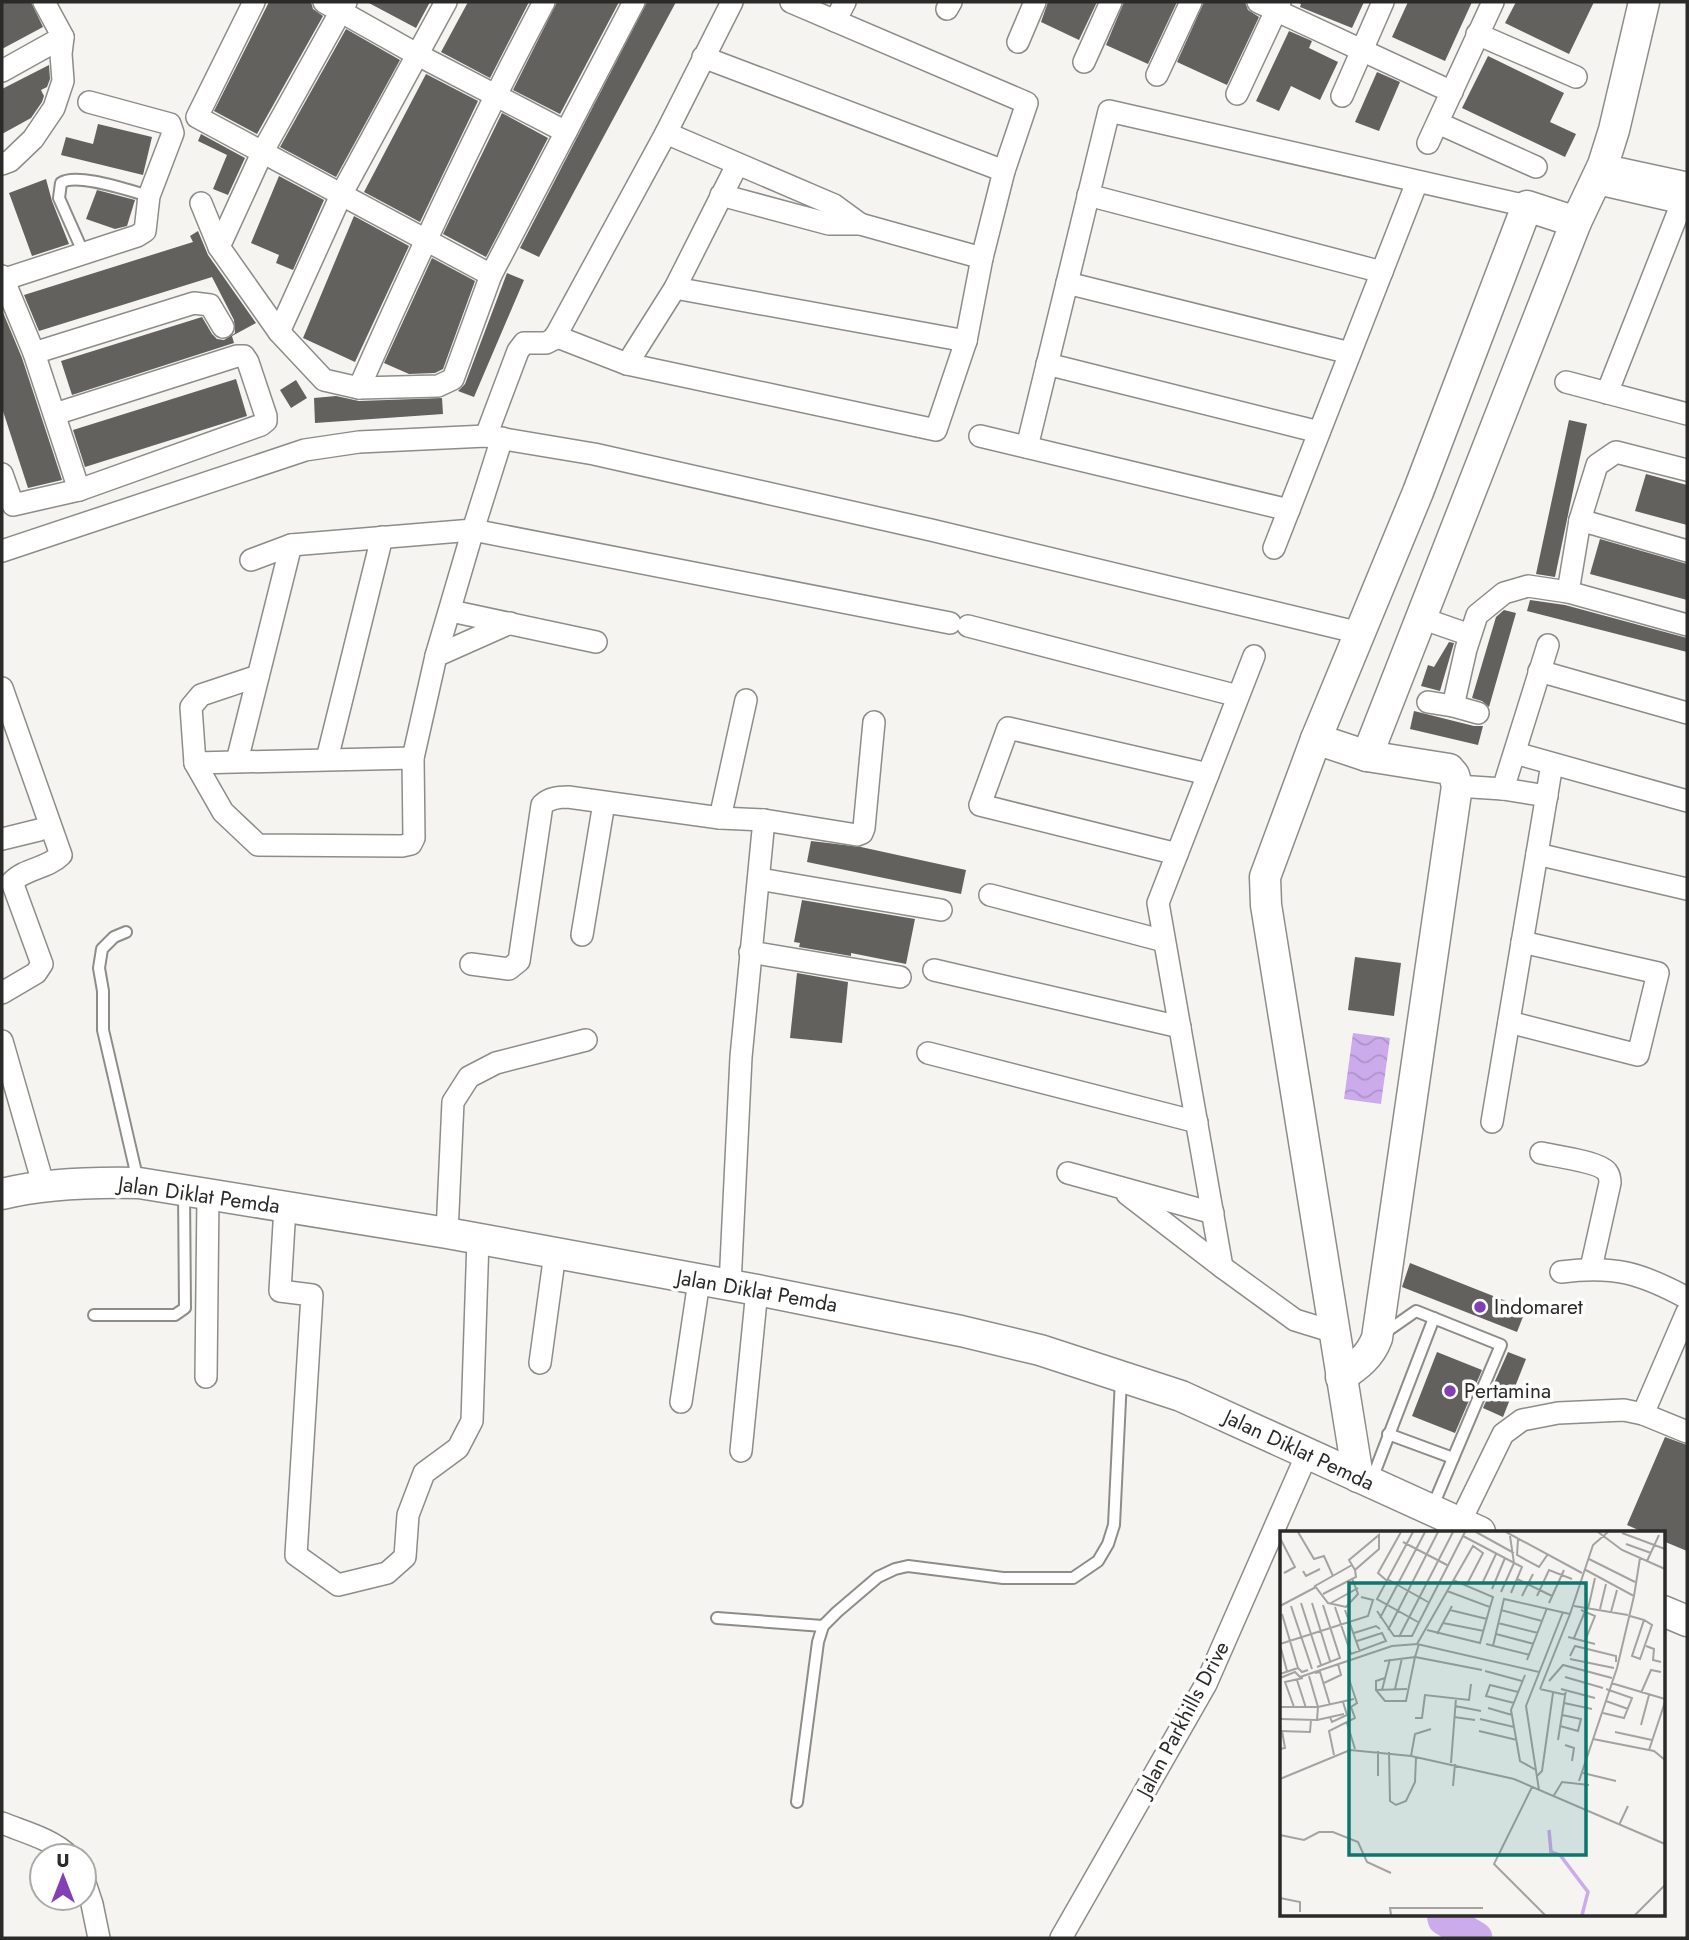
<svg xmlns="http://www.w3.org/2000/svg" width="1689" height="1940" font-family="Jost,sans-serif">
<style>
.water{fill:url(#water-waves)}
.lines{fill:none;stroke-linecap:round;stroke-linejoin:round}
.river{stroke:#ccabec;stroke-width:33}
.building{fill:#62615e}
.lane-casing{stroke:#8d8c89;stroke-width:14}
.street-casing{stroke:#8d8c89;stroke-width:24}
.secondary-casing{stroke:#8d8c89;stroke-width:33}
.lane{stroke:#fff;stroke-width:10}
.street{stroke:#fff;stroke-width:21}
.secondary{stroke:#fff;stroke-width:30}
.poi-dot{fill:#8340b4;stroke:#fff;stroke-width:2.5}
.labels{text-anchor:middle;stroke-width:7;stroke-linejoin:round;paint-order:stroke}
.street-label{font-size:21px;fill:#2a2a28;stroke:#fff}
.poi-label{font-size:21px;fill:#2a2a28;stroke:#fff;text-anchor:start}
.inset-river{fill:none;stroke:#ccabec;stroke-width:3.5}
.inset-road{fill:none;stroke:#a4a3a1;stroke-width:2}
.view{fill:#0f766e;fill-opacity:0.15;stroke:#0f766e;stroke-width:3.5}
.inset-edge{fill:none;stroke:#2a2a28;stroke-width:3.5}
</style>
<defs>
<pattern id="water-waves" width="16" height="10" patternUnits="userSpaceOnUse" patternTransform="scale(1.75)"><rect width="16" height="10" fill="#ccabec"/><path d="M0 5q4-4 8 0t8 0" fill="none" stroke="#af93ca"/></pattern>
</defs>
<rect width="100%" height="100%" fill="#f5f4f1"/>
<!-- water -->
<polygon class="water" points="1353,1033 1390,1038 1381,1104 1344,1099"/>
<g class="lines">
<!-- river -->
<polyline class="river" points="1443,1914 1444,1919 1476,1938"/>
</g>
<!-- building -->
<g class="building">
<polygon points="2,2 31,2 43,27 2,49"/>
<polygon points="269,2 311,2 313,9 323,16 257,134 214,111"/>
<polygon points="367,2 430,2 416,28"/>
<polygon points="468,2 529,2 490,78 441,52"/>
<polygon points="557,2 619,2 560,114 513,90"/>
<polygon points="647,2 676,2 539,257 520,248"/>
<polygon points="1048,2 1097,2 1079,40 1041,22"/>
<polygon points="1124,2 1177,2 1148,64 1106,45"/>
<polygon points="1204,2 1245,2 1248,10 1259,17 1227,85 1177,62"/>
<polygon points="1296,2 1364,2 1352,28 1300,7 1301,4"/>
<polygon points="1408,2 1472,2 1445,61 1392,37"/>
<polygon points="1516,2 1594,2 1569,54 1505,23"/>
<polygon points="346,29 400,60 336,177 280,147"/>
<polygon points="1289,31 1312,41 1309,48 1338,62 1320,100 1291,86 1279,111 1256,101"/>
<polygon points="1488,56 1564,93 1550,122 1576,134 1565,157 1462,108"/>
<polygon points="49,65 50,79 47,87 41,90 44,96 42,102 31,118 2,134 2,89"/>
<polygon points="1377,72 1400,82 1379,131 1355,122"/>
<polygon points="426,74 478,101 420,222 364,192"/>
<polygon points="502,113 548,138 486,257 443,234"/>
<polygon points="98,124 152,137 143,175 61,155 66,137 93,144"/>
<polygon points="201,134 245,158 228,195 213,189 227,155 198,141"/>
<polygon points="279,176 324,200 293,270 276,263 279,255 251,243"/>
<polygon points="46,179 52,201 69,244 32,256 9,193"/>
<polygon points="97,190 135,200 127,226 115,229 86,219"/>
<polygon points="354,216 409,246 355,362 303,338"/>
<polygon points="198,231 208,255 256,323 232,336 234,343 72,395 61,361 202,317 212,334 217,339 224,340 235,333 234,320 212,277 39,331 24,295 193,242 190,236"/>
<polygon points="432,258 475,281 443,369 435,373 409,374 384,363"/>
<polygon points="507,273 524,280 474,397 458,391 465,384"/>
<polygon points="2,310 22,358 62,480 28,488 2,408"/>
<polygon points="236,379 247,416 85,467 73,430"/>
<polygon points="296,380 307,398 291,408 280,390"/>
<polygon points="336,396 359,401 442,398 443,414 315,423 314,398"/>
<polygon points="1569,420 1587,424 1555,577 1536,574"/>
<polygon points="1646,474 1687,485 1687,525 1635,511"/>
<polygon points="1600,539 1687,564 1687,600 1590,574"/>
<polygon points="1530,600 1565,605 1687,638 1687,652 1527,611"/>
<polygon points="1504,610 1516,613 1489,707 1482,701 1472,698 1496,617"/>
<polygon points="1449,642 1454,643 1440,691 1421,686 1428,665 1434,667"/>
<polygon points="1414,711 1474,726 1483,726 1478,745 1410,729"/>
<polygon points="811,841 861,847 966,870 961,894 807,862"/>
<polygon points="802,900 915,919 906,964 851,953 851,956 799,947 800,943 794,942"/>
<polygon points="1355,957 1401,963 1394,1016 1348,1010"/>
<polygon points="797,973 848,982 842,1043 790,1038"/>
<polygon points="1410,1263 1526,1309 1517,1332 1402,1287"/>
<polygon points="1437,1352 1482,1370 1455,1433 1412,1416"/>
<polygon points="1508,1352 1526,1359 1503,1417 1483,1408"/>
<polygon points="1665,1437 1687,1445 1687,1551 1663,1541 1663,1532 1643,1532 1627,1525"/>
</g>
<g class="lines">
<!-- lane casing -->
<g class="lane-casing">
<g id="lane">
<path d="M83,252l-24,-54 2,-15c15,-11 69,8 88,13"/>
<polyline points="126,932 114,937 102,949 99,968 103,991 103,1030 138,1181"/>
<polyline points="94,1315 175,1315 185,1308 184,1192"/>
<polyline points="1383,1334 1416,1311 1501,1345 1432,1508"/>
<polyline points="1388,1434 1453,1458"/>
<polyline points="1372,1479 1434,1318"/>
<polyline points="717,1618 823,1626"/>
<polyline points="797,1802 818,1642 823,1626 837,1612 878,1577 895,1569 908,1566 1003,1578 1073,1578 1098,1561 1108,1544 1114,1525 1121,1379"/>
</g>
</g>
<!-- street casing -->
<g class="street-casing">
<g id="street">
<polyline points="254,2 197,117 491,275"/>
<polyline points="324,2 418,55 566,132"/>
<polyline points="791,2 1027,103 1004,171"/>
<polyline points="1258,2 1452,92"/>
<polyline points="947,9 951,2"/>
<polyline points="835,21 845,2"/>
<polyline points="1477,34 1576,77"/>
<polyline points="1018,42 1035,2"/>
<polyline points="1084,62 1111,2"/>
<polyline points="2,71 63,37"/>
<polyline points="1157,75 1191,2"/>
<polyline points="1237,94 1280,2"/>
<polyline points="1342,96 1383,2"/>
<polyline points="1438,123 1536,167"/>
<polyline points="666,133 834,205 860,224"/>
<polyline points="1428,143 1493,2"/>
<polyline points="2,164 10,161 33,139 54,108 63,81 61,54 63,37 44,2"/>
<polyline points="1603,165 1687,183"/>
<polyline points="1595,183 1687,204"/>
<polyline points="721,195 829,224 860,224 982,258"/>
<polyline points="1088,195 1382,272"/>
<polyline points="201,203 219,247 279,332 324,380 359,388 438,386 453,379 491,275 634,2"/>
<polyline points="219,247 263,151 346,2"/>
<polyline points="2,276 34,353 79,490"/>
<polyline points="2,280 137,236 145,231 149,196 173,133 170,124 89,102"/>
<polyline points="1067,283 1350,353"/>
<polyline points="675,288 966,341"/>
<polyline points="279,332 342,193 446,2"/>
<polyline points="555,336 627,364 936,430 966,341 982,258 1004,171 703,57"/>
<polyline points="34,353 194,303 210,305 223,327"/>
<polyline points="627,364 675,288 737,165"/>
<polyline points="1047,364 1319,432"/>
<polyline points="1566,382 1687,414"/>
<path d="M359,388c58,-131 118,-260 185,-386"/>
<polyline points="1607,393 1687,190"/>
<polyline points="486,436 518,351 524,343 546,343 554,339 666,133 732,2"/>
<polyline points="980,436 1289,510"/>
<polyline points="1027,447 1109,111 1527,206"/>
<polyline points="2,474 13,505 79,490 261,425 266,421 266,416 248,362 244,356 237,356 55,414"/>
<polyline points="1580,520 1597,465 1616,452 1687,470"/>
<polyline points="1274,548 1417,182"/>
<polyline points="2,551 305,450 359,442 486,436 594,454 931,530 1360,633"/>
<polyline points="251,560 291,545 473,530 502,438"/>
<polyline points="1568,592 1580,520 1687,551"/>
<polyline points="451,611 596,642"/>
<polyline points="1421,618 1470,635"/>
<polyline points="968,626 1238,696"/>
<polyline points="436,656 510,623"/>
<polyline points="1254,656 1158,903 1222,1267 1295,1320 1334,1332"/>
<polyline points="1539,671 1687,713"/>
<polyline points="258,676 201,695 191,707 195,763 413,758"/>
<path d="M2,688l59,167c-14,14 -36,13 -49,27l30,82 -6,9 -34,20"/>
<polyline points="1428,702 1453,706 1466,649 1477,615 1504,593 1528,586 1568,592 1687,625"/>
<polyline points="1453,706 1478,713"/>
<polyline points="1515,753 1687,801"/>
<polyline points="327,759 382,537"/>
<polyline points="237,761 291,545"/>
<polyline points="195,763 223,812 258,845 402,846 411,844 414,838 413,758 436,656 473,530 950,623"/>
<polyline points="1457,786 1503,789 1547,796"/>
<polyline points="1503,789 1548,645"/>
<polyline points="720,818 746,700"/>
<polyline points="2,839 39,830"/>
<polyline points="1177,854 980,805 1008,728 1208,774"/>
<polyline points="1537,854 1687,889"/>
<polyline points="759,879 941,910"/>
<polyline points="990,895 1164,941"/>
<polyline points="582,935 604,803"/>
<polyline points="750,952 900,977"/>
<path d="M471,964l38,5 10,-8 23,-156c7,-7 16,-8 26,-8l152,21 44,2 93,15 5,-2 2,-5 10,-106"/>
<polyline points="934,970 1180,1027"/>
<polyline points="1509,1022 1638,1055 1658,973 1522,942"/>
<polyline points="2,1041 44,1187"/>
<polyline points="928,1053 1197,1122"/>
<polyline points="1492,1122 1552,764"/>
<path d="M1541,1153c14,3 59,9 66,19 3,4 3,7 3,11l-19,85"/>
<polyline points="1068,1173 1213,1213"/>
<polyline points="1127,1194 1222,1267"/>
<polyline points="285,1207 280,1291 312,1295 296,1555 338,1585 387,1573 405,1557 408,1515 424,1473 458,1448 472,1421 478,1239"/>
<polyline points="447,1233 453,1102 469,1077 496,1063 586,1040"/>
<path d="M1561,1272c53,-7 80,1 126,26"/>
<polyline points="730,1285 741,1057 764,820"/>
<polyline points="540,1363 555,1253"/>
<polyline points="206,1377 208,1195"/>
<polyline points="681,1402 699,1281"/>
<polyline points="1643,1414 1687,1312"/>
<polyline points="741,1451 757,1290"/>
<polyline points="1459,1524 1503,1434 1522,1420 1558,1413 1624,1410 1643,1414 1687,1432"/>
<path d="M2,1823c22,9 50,16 67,33"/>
<polyline points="84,1880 92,1904 99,1938"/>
<polyline points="1061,1938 1206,1684 1307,1454"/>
</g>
</g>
<!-- secondary casing -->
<g class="secondary-casing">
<g id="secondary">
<path d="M1316,739l51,17 82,13 5,6 3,11 -80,552c-7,19 -20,28 -36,39"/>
<polyline points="1367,756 1576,222"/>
<path d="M2,1194c44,-11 92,-12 137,-11l308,50 310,57 204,41 79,19 141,46 299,136"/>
<polyline points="1358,1477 1266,905 1265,877 1316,739 1418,492 1527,206 1576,222 1603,165 1614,130 1644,2"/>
<polyline points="1663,1611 1687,1621"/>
</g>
</g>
<!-- lane -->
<use href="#lane" class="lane"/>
<!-- street -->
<use href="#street" class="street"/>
<!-- secondary -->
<use href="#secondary" class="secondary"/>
</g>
<!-- markers -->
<g class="poi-dot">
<circle cx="1480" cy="1307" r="7"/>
<circle cx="1450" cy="1391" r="7"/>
</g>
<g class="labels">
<!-- street labels -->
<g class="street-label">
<text transform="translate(199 1195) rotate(8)" y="7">Jalan Diklat Pemda</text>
<text transform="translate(757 1291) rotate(10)" y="7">Jalan Diklat Pemda</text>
<text transform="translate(1299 1450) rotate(25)" y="7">Jalan Diklat Pemda</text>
<text transform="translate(1183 1719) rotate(-62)" y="7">Jalan Parkhills Drive</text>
</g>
<!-- poi labels -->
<g class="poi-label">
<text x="1494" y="1314">Indomaret</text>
<text x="1464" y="1398">Pertamina</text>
</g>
</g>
<!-- overview -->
<g transform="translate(1280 1531)">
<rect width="385" height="385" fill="#f5f4f1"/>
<path class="inset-river" d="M269,299l2,22 9,3 28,37 -6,23"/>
<path class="inset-road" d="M18,1l16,27 10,-3 9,20M133,1l-36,67 41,23M196,1l38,21M226,1l76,41M318,1l24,18 43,19M342,2l43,16M183,5l59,31 -11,26M0,7l15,29 -11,6M238,8l-1,16 22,12 9,-13M123,11l44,23M346,13l25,9M309,28l46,23M367,30l12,-26M72,34l-37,21 13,17 18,4 12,-13 -6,-16M23,40l3,5 14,-7M107,48l41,23M237,48l35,17M106,49l-8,-7 23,-41M173,49l40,17 -3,10M202,53l14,-30M212,58l13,-31M221,61l13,-29 -4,-27M43,63l33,-17 -1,-7 24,-21v-14l-30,25 6,10M242,65l11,-22M257,65l12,-26 23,9M354,65l6,-38M21,72l20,62M32,72l18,58M51,72l27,-15M269,72l15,-33M0,75l36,-19M11,75l21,63M294,75l54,9M55,76l16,47 35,-13 -4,-8 -25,8M308,78l7,-31M320,78l6,-25M65,79l15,42M170,79l37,9M221,79l41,11M301,79l14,6 -10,25M97,80l17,25h18l53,-104M331,81l6,-22M2,83l16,54M350,85l14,4 8,5 -12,34 -8,-3 12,-36M100,87l45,-86M163,92l41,8M218,92l40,10M108,99l50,-98M147,99l53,13 10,-36 -43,-16M74,102l22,-7 4,3M157,103l15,-28M216,103l38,10M119,106l54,-105M288,106l27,7M294,107l12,-29M0,113l88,-28 5,-16 -12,-3M137,113l56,-98 10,7 -17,33M206,113l44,11M0,114l7,26M213,115l11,-47 66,15 23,-69 15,-13M366,115l8,3 -1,11 8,2M290,125l5,-10 41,10v6M290,128l44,9M247,129l20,-52M104,130l31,-4 4,-13M37,136l23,-9 -17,-53M205,140l37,10M35,142l5,-1 10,33M0,143l18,-6 4,4 6,-2M245,144l-14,35 9,51 16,9M285,146l38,11M0,147l15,-6 5,5 92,-31 25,-2 122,28M105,147l-9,3v9l31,-1M17,149l9,28M269,150l14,-16 49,13M44,152l17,-8 -3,-11M331,152l54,16M115,158l7,-31M260,158l30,-75M260,158l26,6M281,158l34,9M96,159l9,11h21l9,-44 67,13M102,159l8,-31M361,162l10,-23 10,2M326,170l22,8M234,172l-28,-7 4,-11 28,7M284,172l28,6M175,175l26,5M0,176h38l36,-8M14,176l-9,-25 18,-4M208,177l24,7M323,182l21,5 8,-20 -26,-9M50,186l2,5 15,-7 -4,-13M174,186l21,3M135,187h7l3,-23 44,5 2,-16M0,188l37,1 1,-13 -9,-31M200,188l34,8M37,189l27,-6M67,192l8,26M361,194l8,-30M280,195l18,5 3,-12 -19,-4M0,200l30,1 1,-12M199,200l38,9M335,201l37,8M313,208l61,12 11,9M278,209l8,-50M285,214l9,3 -2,13M0,218l5,-1 -3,-17M369,219l16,-48M109,221l1,49 6,4 10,-4 9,-19 1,-25M54,224l-5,-24 26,-13 -4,-11 6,-4 -8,-24M131,225l4,-22 16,-5M171,232l5,-65M303,242l33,8M98,245v-25M257,245l5,-5 11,-78M0,248l70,-29 61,6 103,23 151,65M299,250l38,-113 17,-72 -50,-27M173,255l2,-22M252,256l-38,77 51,51M259,259l-13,-84 37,-94M273,266l9,-15 27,3M339,294l9,-19M0,304l24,5 15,-8h14l25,10 9,20 24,11M0,367l20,4v10M111,384l-1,-7h93M355,384l30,-30"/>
<path class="view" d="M69,52h237v272h-237z"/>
<rect width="385" height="385" class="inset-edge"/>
</g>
<!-- border -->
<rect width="1689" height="1940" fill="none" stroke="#2a2a28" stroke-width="7"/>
<!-- north arrow -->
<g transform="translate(63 1877)"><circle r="33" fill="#ffffff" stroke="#aaaaa9" stroke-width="2"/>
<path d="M0-5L12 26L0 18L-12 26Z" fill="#8340b4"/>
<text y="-10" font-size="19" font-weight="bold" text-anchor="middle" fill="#2a2a28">U</text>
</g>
</svg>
